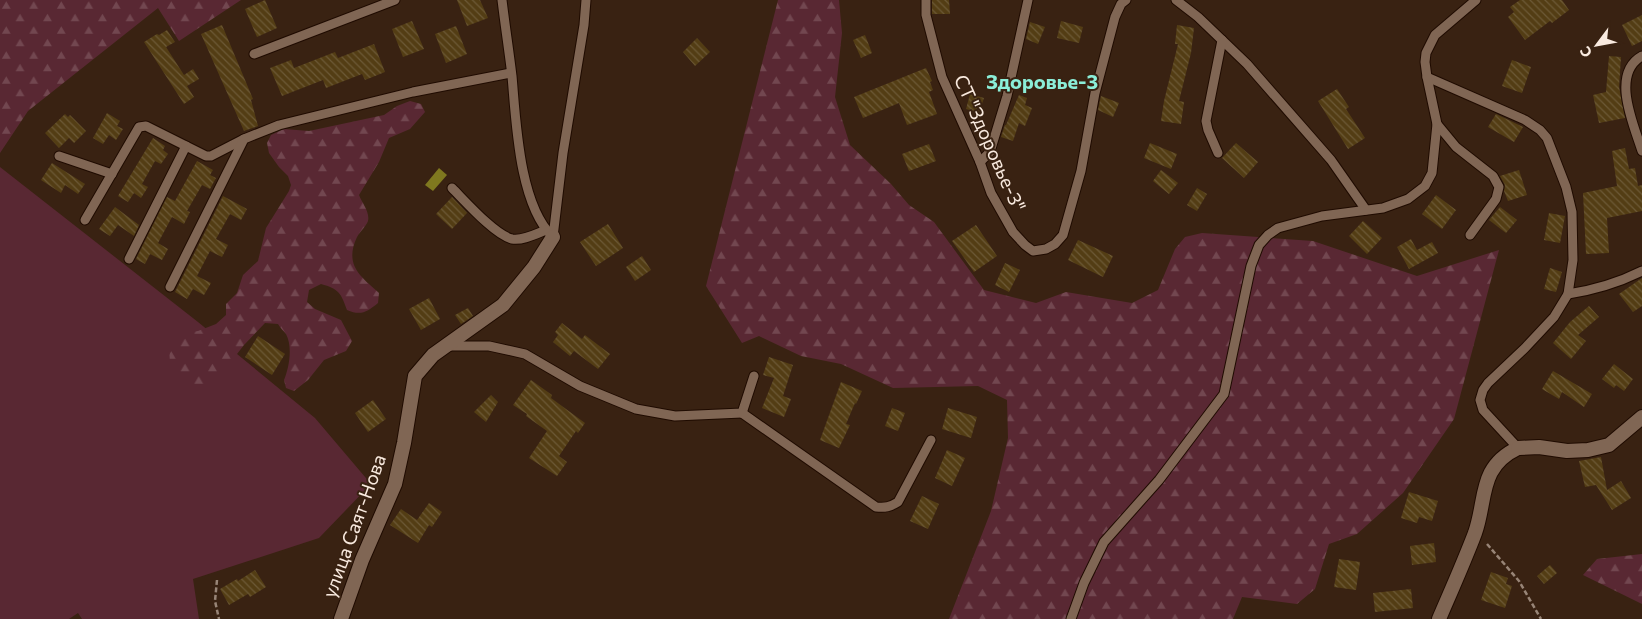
<svg xmlns="http://www.w3.org/2000/svg" width="1642" height="619" font-family="Commissioner,sans-serif">
<style>
.green{fill:#592833}
.forest{fill:url(#forest-firs)}
.water{fill:#7f781f}
.building{fill:url(#building-back-hatch)}
.lines{fill:none;stroke-linecap:round;stroke-linejoin:round}
.service-casing{stroke:#1f0b00;stroke-width:11}
.minor-casing{stroke:#1f0b00;stroke-width:16}
.tertiary-casing{stroke:#1f0b00;stroke-width:16}
.path{stroke:#988577;stroke-width:2.5;stroke-dasharray:5 2.5;stroke-linecap:butt}
.service{stroke:#806654;stroke-width:9}
.minor{stroke:#806654;stroke-width:14}
.tertiary{stroke:#806654;stroke-width:14}
.labels{text-anchor:middle;stroke-width:4;stroke-linejoin:round;paint-order:stroke}
.street-label{font-size:19px;fill:#f9eadf;stroke:#392212}
.neighbourhood-label{font-size:20px;font-weight:bold;fill:#8beed8;stroke:#392212}
</style>
<defs>
<pattern id="forest-firs" width="22" height="20" patternUnits="userSpaceOnUse" patternTransform="scale(1.25)"><rect width="22" height="20" fill="#592833"/><path d="M5 1l3.5 6h-7zM16 11l3.5 6h-7z" fill="#724750"/></pattern>
<pattern id="building-back-hatch" width="6" height="6" patternUnits="userSpaceOnUse" patternTransform="scale(1.25)"><rect width="6" height="6" fill="#533d14"/><path d="M-1 5l2 2M0 0l6 6M5-1l2 2" fill="none" stroke="#6c5936"/></pattern>
</defs>
<rect width="100%" height="100%" fill="#392212"/>
<!-- green -->
<polygon class="green" points="0,167 198,322 315,418 371,484 319,538 193,579 199,619 82,619 78,613 69,619 0,619"/>
<!-- forest -->
<g class="forest">
<polygon points="0,0 241,0 179,41 158,8 28,111 0,153"/>
<polygon points="778,0 839,0 842,33 835,97 850,145 891,184 909,205 934,222 984,290 1036,303 1066,292 1132,303 1158,290 1175,249 1185,237 1202,233 1313,241 1417,276 1499,250 1454,419 1403,493 1357,534 1329,544 1315,589 1297,604 1242,597 1233,619 949,619 991,511 1008,438 1007,400 978,386 893,388 841,364 801,356 759,336 742,343 706,286"/>
<path d="M410,101l11,3 4,8 -15,17 -21,9 -10,24 -20,33c3,8 11,17 9,26 -2,5 -8,11 -11,16 -13,28 3,39 22,56l-1,10c-11,9 -17,13 -31,7 -6,-17 -8,-21 -26,-26l-12,6 -2,12 8,7 26,11 11,21 -6,10 -22,9 -16,20 -14,11 -8,-3 -2,-8c5,-12 9,-33 2,-46 -2,-3 -6,-6 -8,-10l-13,-1 -21,22 -28,36 -18,10 -15,-7 -13,-20 -1,-18 10,-12 19,-3 18,-7 10,-9v-11l11,-11 6,-18 15,-14 8,-33 23,-37 2,-6 -3,-9 -9,-9 -10,-14 -2,-10 4,-8 13,-6 25,2 75,-16 13,-9z"/>
<polygon points="1642,554 1642,604 1583,575 1597,559"/>
</g>
<!-- water -->
<polygon class="water" points="439,168 447,175 433,191 425,185"/>
<!-- building -->
<g class="building">
<polygon points="265,0 277,28 257,37 245,9"/>
<polygon points="457,0 480,0 488,18 467,26"/>
<polygon points="932,0 949,0 950,14 932,14"/>
<polygon points="1520,0 1562,0 1569,10 1552,23 1550,21 1525,40 1508,17 1514,12 1510,7"/>
<polygon points="1642,15 1642,41 1632,46 1622,25"/>
<polygon points="412,21 424,49 403,57 392,29"/>
<polygon points="1061,21 1083,27 1079,43 1057,38"/>
<polygon points="1030,22 1045,27 1038,44 1026,39"/>
<polygon points="222,25 253,99 251,100 258,126 244,131 201,34"/>
<polygon points="1177,25 1194,28 1191,53 1179,101 1184,102 1181,124 1161,121 1164,101 1178,44 1175,44"/>
<polygon points="456,26 467,54 446,63 435,34"/>
<polygon points="167,30 175,42 166,47 184,75 193,69 199,79 187,86 194,97 184,104 144,42 157,34 159,35"/>
<polygon points="865,35 872,53 861,58 853,40"/>
<polygon points="697,38 710,52 695,66 683,52"/>
<polygon points="374,44 385,72 365,80 362,74 326,88 323,80 282,96 270,68 291,60 294,68 335,52 338,58"/>
<polygon points="1609,56 1621,57 1619,87 1625,118 1599,123 1593,95 1606,92"/>
<polygon points="1512,60 1531,67 1522,93 1502,86"/>
<polygon points="926,68 932,81 930,82 933,90 929,92 937,114 907,125 899,103 863,118 854,97"/>
<polygon points="1337,89 1349,107 1346,109 1365,138 1348,149 1318,101"/>
<polygon points="970,94 984,98 979,113 966,109"/>
<polygon points="1019,95 1027,98 1025,105 1032,108 1025,126 1019,123 1013,141 1001,137 1005,125 1006,125"/>
<polygon points="1101,96 1119,103 1113,117 1098,110"/>
<polygon points="107,113 120,121 117,126 123,129 116,140 109,135 103,144 93,138"/>
<polygon points="65,114 68,117 70,115 86,131 74,143 69,138 59,148 45,133"/>
<polygon points="1496,114 1523,127 1514,142 1488,127"/>
<polygon points="153,138 165,146 163,150 168,154 161,164 155,161 142,184 148,187 141,198 134,193 128,202 118,196"/>
<polygon points="1150,143 1177,154 1171,169 1144,158"/>
<polygon points="1236,143 1258,162 1244,178 1222,158"/>
<polygon points="929,144 936,161 909,171 902,154"/>
<polygon points="1625,148 1629,169 1635,168 1638,186 1642,185 1642,211 1607,218 1609,253 1586,254 1583,193 1617,186 1612,151"/>
<polygon points="197,161 213,170 210,175 216,178 210,189 202,185 187,211 190,212 184,224 172,217 158,243 168,249 162,260 150,254 145,264 136,259 167,197 175,201"/>
<polygon points="52,163 85,184 78,194 65,185 61,193 41,180"/>
<polygon points="1161,170 1178,183 1169,194 1153,181"/>
<polygon points="1519,170 1527,195 1508,201 1504,191 1505,185 1500,176"/>
<polygon points="1197,188 1207,194 1197,211 1187,205"/>
<polygon points="1436,195 1456,210 1442,229 1422,214"/>
<polygon points="223,196 247,209 241,220 230,214 216,239 228,245 222,257 210,251 197,276 211,283 204,295 193,289 187,299 175,292"/>
<polygon points="452,197 467,213 452,229 436,214"/>
<polygon points="115,207 139,225 134,236 118,225 110,236 99,229"/>
<polygon points="1500,207 1517,220 1506,233 1489,220"/>
<polygon points="1549,213 1565,216 1560,243 1544,240"/>
<polygon points="1363,221 1382,238 1367,254 1349,236"/>
<polygon points="608,224 623,248 596,266 580,242"/>
<polygon points="976,225 997,256 974,272 952,241"/>
<polygon points="1411,239 1417,250 1432,242 1438,253 1409,269 1397,247"/>
<polygon points="1078,240 1113,256 1103,277 1068,260"/>
<polygon points="642,256 651,270 635,281 626,267"/>
<polygon points="1005,263 1020,270 1009,292 995,285"/>
<polygon points="1550,268 1562,272 1556,292 1544,289"/>
<polygon points="1642,278 1642,306 1633,312 1619,294"/>
<polygon points="429,298 440,319 421,330 409,309"/>
<polygon points="1589,306 1599,317 1578,335 1586,341 1571,359 1553,343 1570,322"/>
<polygon points="468,308 473,316 461,324 455,315"/>
<polygon points="562,323 582,339 585,335 610,354 598,369 574,351 570,356 553,342 558,335 555,332"/>
<polygon points="258,336 285,354 272,375 245,357"/>
<polygon points="769,357 793,365 783,396 791,399 784,417 762,408 774,378 763,375"/>
<polygon points="1614,364 1633,379 1624,391 1616,385 1614,388 1602,379"/>
<polygon points="1553,371 1592,394 1584,407 1562,392 1559,399 1542,389"/>
<polygon points="531,380 552,395 551,398 585,423 578,433 576,431 559,456 567,462 557,476 529,458 547,431 526,416 527,414 513,405"/>
<polygon points="841,382 862,391 856,404 855,403 846,424 850,425 839,448 820,440"/>
<polygon points="491,395 498,402 486,422 474,412"/>
<polygon points="373,400 386,419 368,432 355,413"/>
<polygon points="892,408 905,413 898,431 885,426"/>
<polygon points="948,408 977,417 971,438 942,429"/>
<polygon points="947,450 965,458 952,486 935,478"/>
<polygon points="1601,457 1607,490 1621,481 1631,498 1612,510 1596,485 1585,487 1579,461"/>
<polygon points="1409,492 1438,501 1432,521 1419,517 1417,523 1401,518"/>
<polygon points="922,496 939,504 928,529 910,521"/>
<polygon points="429,503 442,512 432,527 429,525 418,543 390,525 401,509 417,520"/>
<polygon points="1434,543 1436,562 1412,565 1410,546"/>
<polygon points="1339,559 1360,562 1356,590 1334,587"/>
<polygon points="1550,565 1557,573 1544,584 1537,576"/>
<polygon points="255,570 266,587 250,597 248,594 229,605 220,589 237,579 238,581"/>
<polygon points="1491,572 1508,578 1506,584 1512,586 1505,608 1481,600"/>
<polygon points="1411,589 1413,608 1375,612 1373,593"/>
</g>
<g class="lines">
<!-- service casing -->
<g class="service-casing">
<g id="service">
<path d="M502,0c3,25 7,51 10,76 4,45 7,129 41,161"/>
<polyline points="926,0 926,15 942,77 980,162 991,193 1013,232 1025,245 1033,251 1046,249 1055,244 1063,235 1081,171 1095,93 1115,17 1121,4 1126,0"/>
<polyline points="1176,0 1198,17 1247,64 1331,160 1366,210"/>
<polyline points="254,54 395,0"/>
<path d="M1642,56c-32,18 -8,69 0,95"/>
<polyline points="1427,77 1525,120 1540,130 1547,138 1566,187 1572,212 1573,260 1568,294 1554,317 1525,348 1488,383 1483,390 1480,400 1483,410 1518,448"/>
<polyline points="1437,124 1456,147 1493,176 1499,187 1496,199 1470,235"/>
<polyline points="1218,153 1208,130 1206,121 1222,40"/>
<polyline points="59,156 112,174"/>
<polyline points="980,162 990,152 993,142 1007,96 1028,0"/>
<path d="M452,188c14,14 43,47 60,51 10,2 24,-5 34,-9"/>
<polyline points="85,220 139,127 146,126 206,156 211,156 244,139"/>
<polyline points="553,237 563,153 584,25 586,0"/>
<polyline points="129,259 186,146"/>
<polyline points="170,287 244,139 279,125 413,92 511,73"/>
<path d="M1568,294c26,-4 50,-11 74,-23"/>
<polyline points="446,346 489,346 525,354 580,386 636,409 675,416 742,413 754,376"/>
<path d="M742,413l134,94c9,1 14,0 22,-5l33,-62"/>
<polyline points="1071,619 1084,583 1104,542 1159,480 1224,394 1251,266 1259,245 1268,235 1278,228 1322,216 1383,208 1408,199 1425,186 1432,173 1437,124 1427,77 1425,62 1426,53 1435,35 1476,0"/>
</g>
</g>
<!-- minor casing -->
<g class="minor-casing">
<g id="minor">
<polyline points="341,619 362,560 395,484 404,443 415,376 433,355 503,305 534,267 553,237"/>
<path d="M1439,619c12,-28 25,-57 36,-86 12,-34 3,-66 43,-85"/>
</g>
</g>
<!-- tertiary casing -->
<g class="tertiary-casing">
<polyline id="tertiary" points="1518,448 1539,447 1567,451 1588,450 1609,445 1642,417"/>
</g>
<!-- path -->
<g class="path">
<polyline points="1487,544 1519,581 1541,619"/>
<polyline points="217,580 215,601 219,619"/>
</g>
<!-- service -->
<use href="#service" class="service"/>
<!-- minor -->
<use href="#minor" class="minor"/>
<!-- tertiary -->
<use href="#tertiary" class="tertiary"/>
</g>
<g class="labels">
<!-- street labels -->
<g class="street-label">
<text transform="translate(990 143) rotate(66)" y="7">СТ "Здоровье-3"</text>
<text transform="translate(354 526) rotate(-70)" y="7">улица Саят-Нова</text>
</g>
<!-- neighbourhood labels -->
<g class="neighbourhood-label">
<text x="1042" y="89">Здоровье-3</text>
</g>
</g>
<!-- north arrow -->
<g transform="translate(1597 45) rotate(238)" stroke="#392212" stroke-width="4" paint-order="stroke">
<path d="M0-4L9 19L0 12L-9 19Z" fill="#f9eadf"/>
<text y="-8" font-size="14" font-weight="bold" text-anchor="middle" fill="#f9eadf">С</text>
</g>
</svg>
